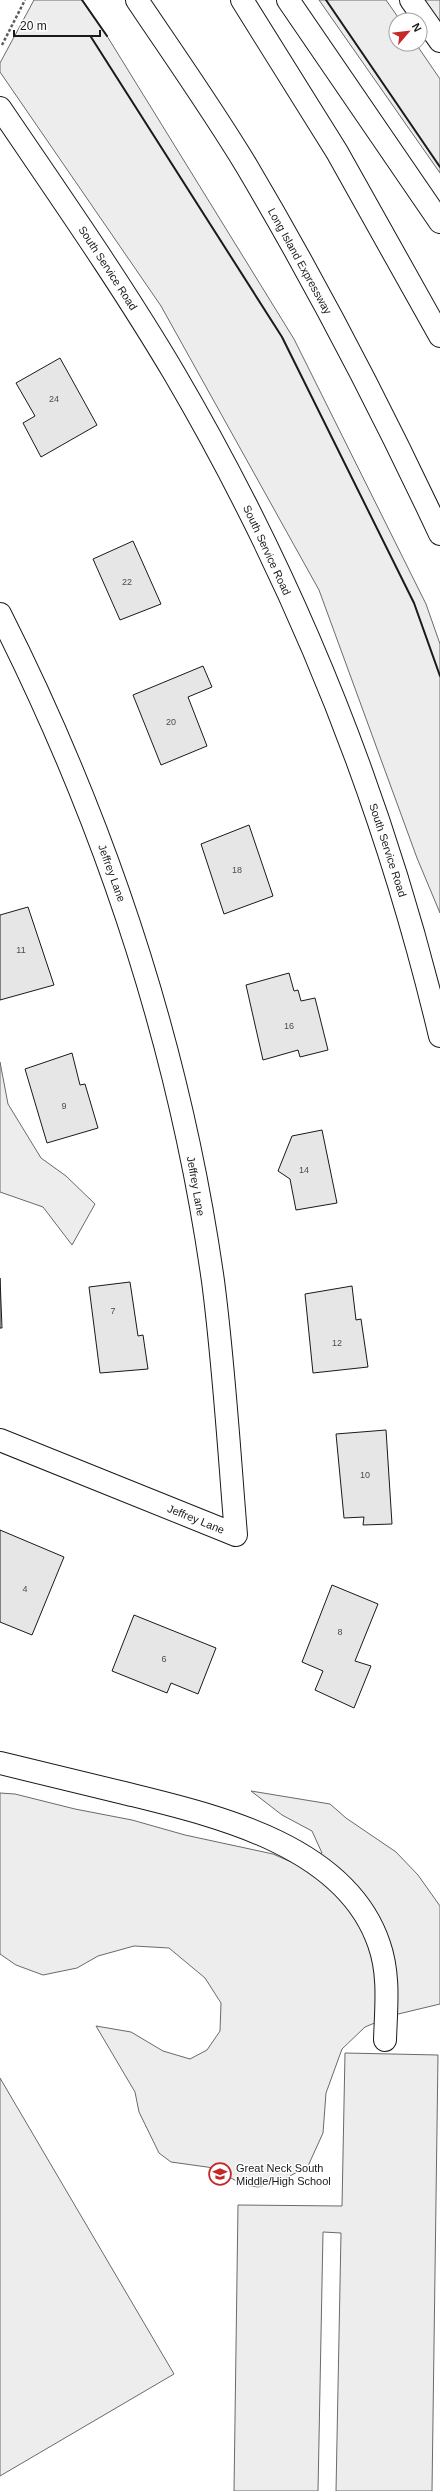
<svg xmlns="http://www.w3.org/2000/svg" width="440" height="2491" font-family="Arial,sans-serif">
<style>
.built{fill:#ededed;stroke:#6a6a6a}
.building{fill:#e6e6e6;stroke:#1a1a1a}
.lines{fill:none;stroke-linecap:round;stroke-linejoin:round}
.minor-casing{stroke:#1a1a1a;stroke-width:24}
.major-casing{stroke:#1a1a1a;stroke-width:24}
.highway-casing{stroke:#1a1a1a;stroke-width:24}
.path{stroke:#5f5f5f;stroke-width:2.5;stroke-dasharray:3 2;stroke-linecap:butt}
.minor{stroke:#fff;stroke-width:22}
.major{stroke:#fff;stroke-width:22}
.highway{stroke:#fff;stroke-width:22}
.wall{stroke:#1a1a1a;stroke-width:2}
.labels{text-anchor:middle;stroke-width:3;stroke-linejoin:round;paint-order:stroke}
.number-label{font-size:9px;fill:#4d4d4d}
.street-label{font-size:11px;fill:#1a1a1a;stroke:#fff}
.poi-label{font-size:11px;fill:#1a1a1a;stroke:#fff;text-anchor:start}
</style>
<rect width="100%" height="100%" fill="#fff"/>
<!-- built -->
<g class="built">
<polygon points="34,0 82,0 107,36 294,339 426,604 440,644 440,913 417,858 319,590 161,306 0,72 0,63"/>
<polygon points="319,0 386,0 400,20 396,20 396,44 416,44 440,79 440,173"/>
<polygon points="411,0 440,0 440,41"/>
<polygon points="0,1062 8,1104 41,1158 66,1176 95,1204 72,1245 43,1207 0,1192"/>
<polygon points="251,1791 330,1804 346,1818 396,1852 418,1875 440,1906 440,2004 394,2015 365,2027 342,2049 326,2093 323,2133 308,2166 281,2181 258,2187 243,2185 214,2168 171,2162 159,2153 139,2112 135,2092 96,2026 131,2032 163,2051 190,2059 207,2050 220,2031 221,2003 205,1978 169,1948 134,1946 98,1956 77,1968 43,1975 16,1965 0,1954 0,1793 15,1794 75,1809 132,1820 185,1835 273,1854 298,1865 322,1853 312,1831 282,1815"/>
<polygon points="345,2053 438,2055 432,2491 336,2491 341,2233 323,2232 318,2491 234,2491 238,2205 342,2206"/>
<polygon points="0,2078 174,2374 0,2476"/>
</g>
<!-- building -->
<g class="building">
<polygon points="60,358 97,425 41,457 23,423 35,416 16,383"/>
<polygon points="133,541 161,604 120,620 93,559"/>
<polygon points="203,666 212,687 188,697 207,746 161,765 133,695"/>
<polygon points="249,825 273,896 224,914 201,844"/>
<polygon points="28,907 54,985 0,1000 0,915"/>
<polygon points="289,973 294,991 298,990 301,1001 315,998 328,1050 300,1057 298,1050 263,1060 246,985"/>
<polygon points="72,1053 80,1085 85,1084 98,1128 47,1143 25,1069"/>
<polygon points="322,1130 337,1203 296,1210 290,1179 278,1171 292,1136"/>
<polygon points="0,1278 2,1328 0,1328"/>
<polygon points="130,1282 138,1336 143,1335 148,1369 100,1373 89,1287"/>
<polygon points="352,1286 356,1320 361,1319 368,1367 313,1373 305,1294"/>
<polygon points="386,1430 392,1524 363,1525 364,1517 344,1518 336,1434"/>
<polygon points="0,1530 64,1557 32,1635 0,1622"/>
<polygon points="332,1585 378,1604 355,1661 371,1666 354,1708 315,1690 323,1671 302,1662"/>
<polygon points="134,1615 216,1648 198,1694 171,1683 167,1693 112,1671"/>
</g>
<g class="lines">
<!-- minor casing -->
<g class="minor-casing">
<g id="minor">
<path d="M0,614c106,210 180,434 213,667 11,84 16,169 23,254l-236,-95"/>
<path d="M0,1763c41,10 82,20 124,30 89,22 221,51 255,151 11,31 7,64 6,96"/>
</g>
</g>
<!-- major casing -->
<g class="major-casing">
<g id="major">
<polyline points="411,0 440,41"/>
<path d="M0,108c59,87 120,174 174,265 121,206 211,431 266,663"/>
</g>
</g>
<!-- highway casing -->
<g class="highway-casing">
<g id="highway">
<path d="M137,0c37,55 75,109 109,165 71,120 135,243 194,369"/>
<polyline points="242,0 337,152 440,336"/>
<polyline points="288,0 440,222"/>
</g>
</g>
<!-- path -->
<polyline class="path" points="2,45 25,0"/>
<!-- minor -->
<use href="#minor" class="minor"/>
<!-- major -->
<use href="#major" class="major"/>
<!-- highway -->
<use href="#highway" class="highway"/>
<!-- wall -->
<g class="wall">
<polyline points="82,0 107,36"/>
<polyline points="326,0 440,167"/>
<polyline points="91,37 282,337 414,603 440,676"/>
</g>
</g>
<!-- icons -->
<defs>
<g id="school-ring" transform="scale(1.15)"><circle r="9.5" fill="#fff" stroke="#c62828" stroke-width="1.5"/><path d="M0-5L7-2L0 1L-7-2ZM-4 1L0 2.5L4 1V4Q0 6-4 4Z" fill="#c62828"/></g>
</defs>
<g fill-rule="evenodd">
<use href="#school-ring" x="220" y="2174"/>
</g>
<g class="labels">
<!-- number labels -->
<g class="number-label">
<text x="54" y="402">24</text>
<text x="127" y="585">22</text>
<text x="171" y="725">20</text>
<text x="237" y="873">18</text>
<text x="21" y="953">11</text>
<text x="289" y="1029">16</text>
<text x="64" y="1109">9</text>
<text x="304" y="1173">14</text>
<text x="113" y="1314">7</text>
<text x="337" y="1346">12</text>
<text x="365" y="1478">10</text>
<text x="25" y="1592">4</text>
<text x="340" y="1635">8</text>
<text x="164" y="1662">6</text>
</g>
<!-- street labels -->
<g class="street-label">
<text transform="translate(300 261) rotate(61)" y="4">Long Island Expressway</text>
<text transform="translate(108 268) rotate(57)" y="4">South Service Road</text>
<text transform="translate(267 550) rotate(65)" y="4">South Service Road</text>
<text transform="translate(388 850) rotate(72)" y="4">South Service Road</text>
<text transform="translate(112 873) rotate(70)" y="4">Jeffrey Lane</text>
<text transform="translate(196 1186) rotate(80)" y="4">Jeffrey Lane</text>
<text transform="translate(196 1519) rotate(22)" y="4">Jeffrey Lane</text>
</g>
<!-- poi labels -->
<g class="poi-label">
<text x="236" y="2172">Great Neck South<tspan x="236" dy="13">Middle/High School</tspan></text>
</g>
</g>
<!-- north arrow -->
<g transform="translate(408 32) rotate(62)"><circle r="19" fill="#ffffff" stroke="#a3a3a3"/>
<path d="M0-3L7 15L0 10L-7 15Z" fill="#c62828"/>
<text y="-6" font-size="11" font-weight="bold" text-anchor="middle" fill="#1a1a1a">N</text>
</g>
<!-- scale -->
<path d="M14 30v6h86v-6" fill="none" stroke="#1a1a1a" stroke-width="2"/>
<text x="20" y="30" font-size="12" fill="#1a1a1a" stroke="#ffffff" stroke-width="3" paint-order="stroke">20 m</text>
</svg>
